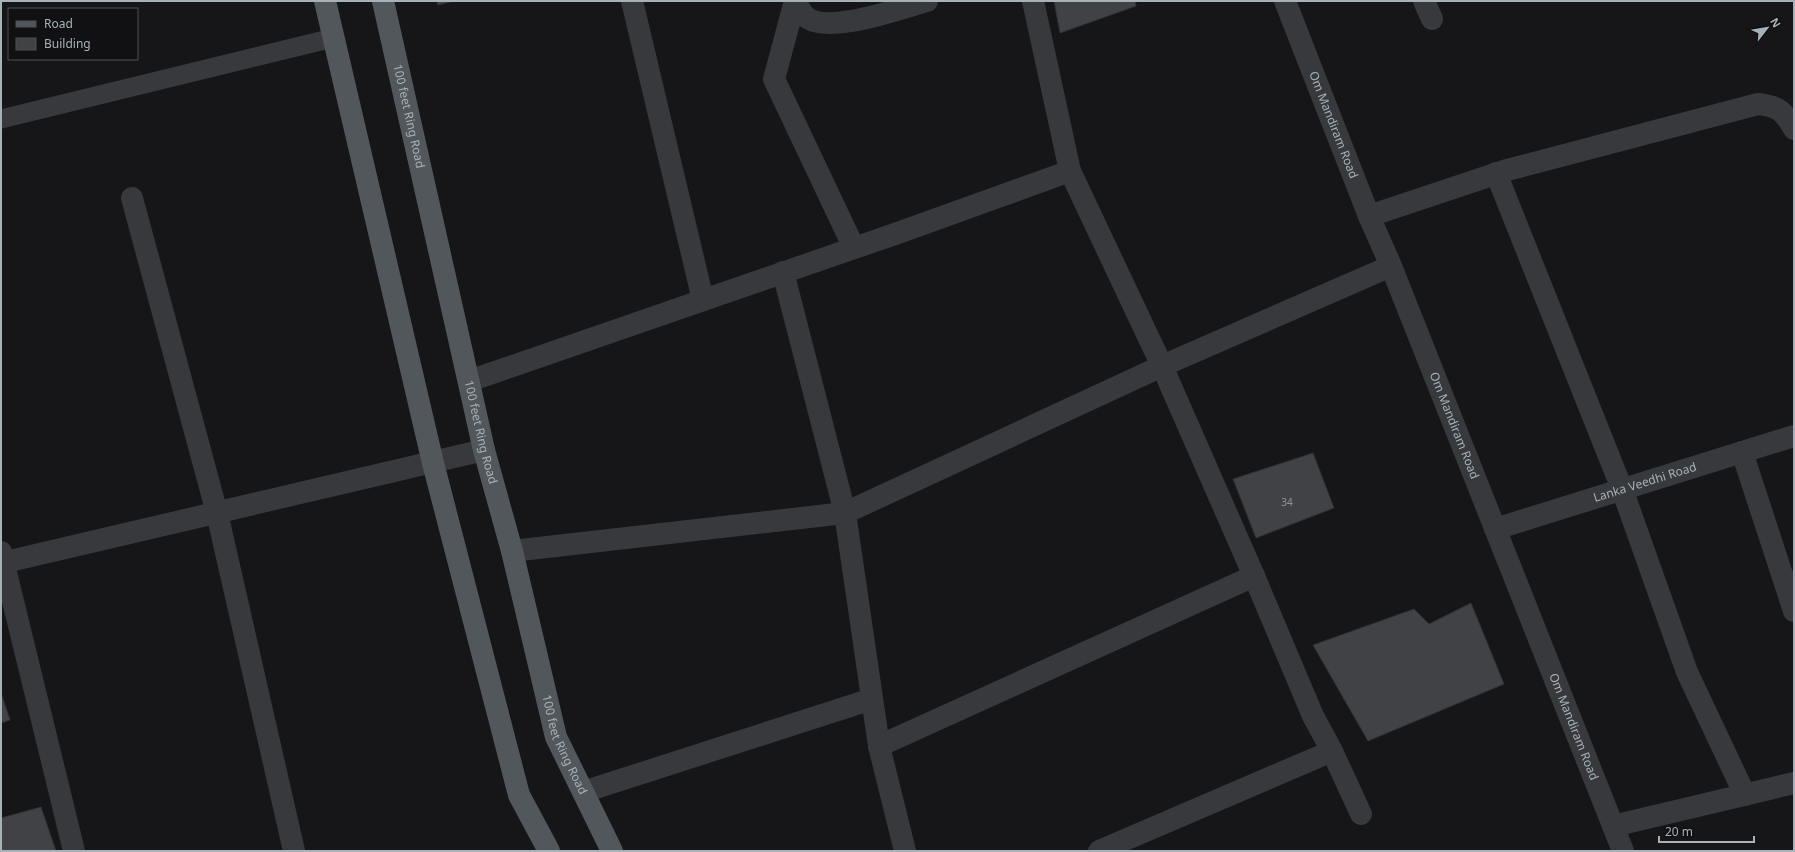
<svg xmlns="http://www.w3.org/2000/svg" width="1795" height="852" font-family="'Noto Sans',sans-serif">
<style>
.building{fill:#404245;stroke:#303134}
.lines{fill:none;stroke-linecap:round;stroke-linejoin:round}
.service{stroke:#37393d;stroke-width:19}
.minor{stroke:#37393d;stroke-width:22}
.primary{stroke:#52575c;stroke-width:22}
.labels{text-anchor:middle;stroke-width:3;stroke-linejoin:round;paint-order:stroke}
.number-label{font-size:10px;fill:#8d959b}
.street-label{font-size:12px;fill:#a7b1b8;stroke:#111113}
</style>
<rect width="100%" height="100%" fill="#161618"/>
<!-- building -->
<g class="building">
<polygon points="437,1 454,1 438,5"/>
<polygon points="1054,1 1135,1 1136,6 1060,33"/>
<polygon points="1313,453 1334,508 1256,538 1233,479"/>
<polygon points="1471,603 1504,684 1368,741 1313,645 1414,609 1429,624"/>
<polygon points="1,693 10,720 1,723"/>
<polygon points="41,807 56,851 1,851 1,818"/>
</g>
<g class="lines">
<!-- service -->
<polyline class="service" points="1,119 333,38"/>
<!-- minor -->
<g class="minor">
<polyline points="632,1 703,300"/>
<polyline points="795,1 774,79 854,248"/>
<path d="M795,1c3,5 6,11 10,15 20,20 97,-8 122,-15"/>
<polyline points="1033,1 1070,171 1162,366 1254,576 1313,716 1332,751 1361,814"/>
<path id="s1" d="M1285,1l84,215 22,50 232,585"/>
<polyline points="1424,1 1432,19"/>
<polyline points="1496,173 1622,489 1687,672 1745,795"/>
<polyline points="132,198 217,513 294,851"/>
<path d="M1369,216l138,-46 251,-66c20,2 26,7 36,25"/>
<polyline points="783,272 845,513 879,746 905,851"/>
<polyline points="469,381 895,234 1070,171"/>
<polyline points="1742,452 1794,611"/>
<path id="s2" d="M1495,529l299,-93"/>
<polyline points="512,551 845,513 1162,366 1391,266"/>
<polyline points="1,552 74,851"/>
<polyline points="1,563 484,450"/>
<polyline points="879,746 1254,576"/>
<polyline points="583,792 872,699"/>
<polyline points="1613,826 1794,783"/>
<polyline points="1099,851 1332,751"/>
</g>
<!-- primary -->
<g class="primary">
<polyline points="325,1 433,463 519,795 549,851"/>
<path id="s3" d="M383,1l101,449 28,101 44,186 56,114"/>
</g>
</g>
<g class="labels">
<!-- number labels -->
<g class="number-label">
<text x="1287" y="506">34</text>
</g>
<!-- street labels -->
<g class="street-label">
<text dy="4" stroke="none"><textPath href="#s3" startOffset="118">100 feet Ring Road</textPath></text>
<text dy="4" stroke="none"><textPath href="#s1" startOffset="133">Om Mandiram Road</textPath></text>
<text dy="4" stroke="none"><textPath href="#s1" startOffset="457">Om Mandiram Road</textPath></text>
<text dy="4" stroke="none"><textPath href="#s3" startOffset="442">100 feet Ring Road</textPath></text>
<text dy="4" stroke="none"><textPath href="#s2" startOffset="157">Lanka Veedhi Road</textPath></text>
<text dy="4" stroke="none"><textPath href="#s1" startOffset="781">Om Mandiram Road</textPath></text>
<text dy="4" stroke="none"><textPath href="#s3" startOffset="766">100 feet Ring Road</textPath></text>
</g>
</g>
<!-- border -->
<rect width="1795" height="852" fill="none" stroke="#a7b1b8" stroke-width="4"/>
<!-- legend -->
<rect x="8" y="8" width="130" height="52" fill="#111113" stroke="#4d5155"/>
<rect x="16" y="21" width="20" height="6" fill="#52575c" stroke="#4d5155"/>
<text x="44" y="28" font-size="12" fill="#a7b1b8">Road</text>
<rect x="16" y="38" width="20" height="12" fill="#404245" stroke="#4d5155"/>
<text x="44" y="48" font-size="12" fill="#a7b1b8">Building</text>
<!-- north arrow -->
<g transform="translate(1767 28) rotate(59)" stroke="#111113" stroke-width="3" paint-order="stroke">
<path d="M0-3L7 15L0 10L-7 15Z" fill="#a7b1b8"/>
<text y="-6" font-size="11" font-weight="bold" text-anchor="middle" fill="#a7b1b8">N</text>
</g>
<!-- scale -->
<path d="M1659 836v6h95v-6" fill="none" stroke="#a7b1b8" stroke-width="2"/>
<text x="1665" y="836" font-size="12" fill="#a7b1b8" stroke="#111113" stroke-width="3" paint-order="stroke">20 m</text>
</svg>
